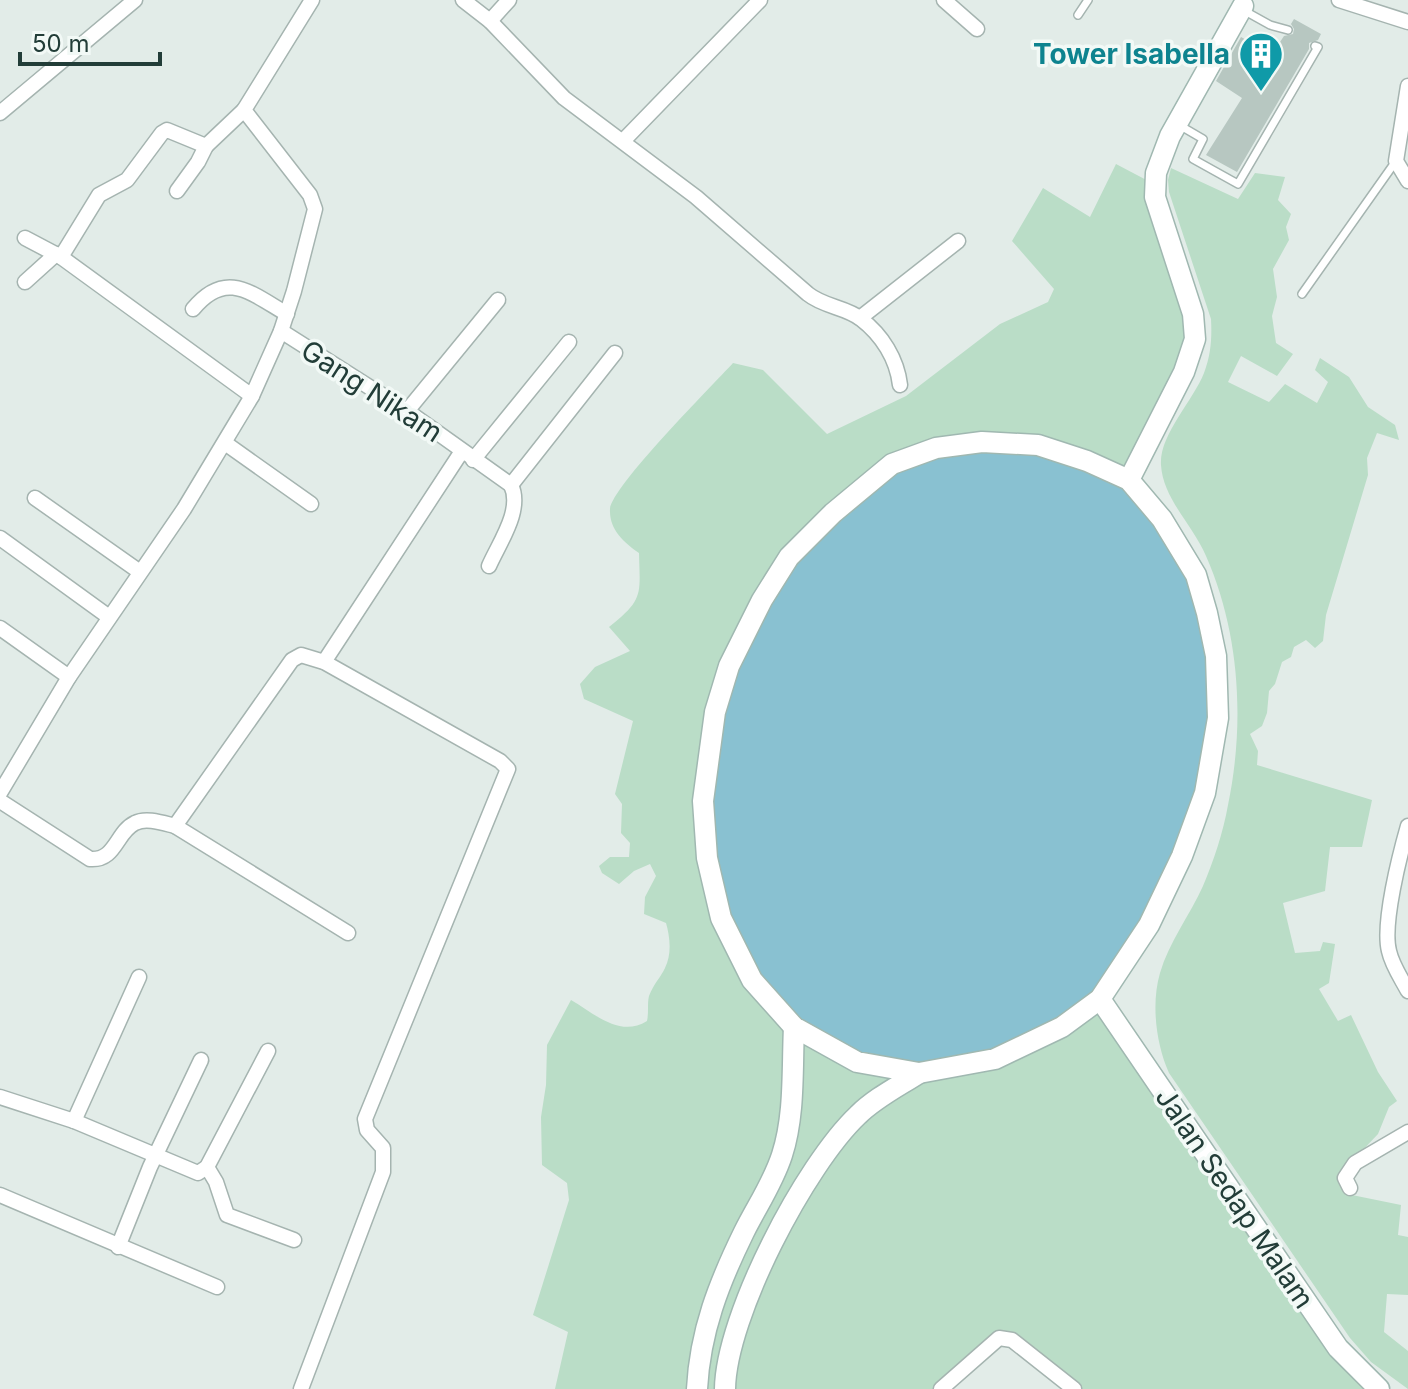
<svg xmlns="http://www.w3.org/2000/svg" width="1408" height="1389" font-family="Inter,sans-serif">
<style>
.green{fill:#baddc7}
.water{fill:#89c1d1}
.building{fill:#b7c7c1}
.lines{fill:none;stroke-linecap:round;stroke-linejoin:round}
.lane-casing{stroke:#a5b4b0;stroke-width:10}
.street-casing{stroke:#a5b4b0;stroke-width:17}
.secondary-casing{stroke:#a0b8b1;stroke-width:23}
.lane{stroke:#fff;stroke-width:7}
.street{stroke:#fff;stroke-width:14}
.secondary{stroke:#fff;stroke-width:20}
.labels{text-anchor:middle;stroke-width:7;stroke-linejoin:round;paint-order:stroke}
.culture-label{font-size:28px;font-weight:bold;fill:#0d838f;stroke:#f2f9f6;text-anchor:end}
.street-label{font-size:28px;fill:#223d38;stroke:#f2f9f6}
</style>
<rect width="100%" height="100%" fill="#e2ece8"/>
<!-- green -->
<g class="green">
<path d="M1116,164l38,20 41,155 -66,141 -29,519 279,390h-305l-74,-51 -59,51h-386l13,-57 -35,-17 36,-115 -2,-17 -25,-18 -1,-48 5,-32 1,-40 24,-45c24,14 49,38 76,21 2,-9 0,-17 2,-25 5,-13 12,-19 16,-28 7,-14 5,-31 1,-45l-22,-9 1,-17 11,-21 -6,-12 -16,7 -15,13 -17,-11 -3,-7 11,-9h19l1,-14 -9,-10 1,-29 -7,-10 18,-73 -49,-22 -4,-15 15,-17 35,-16 -21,-24c35,-28 31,-32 30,-74 -16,-11 -30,-24 -29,-44 2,-23 102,-123 123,-146l30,7 64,64 79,-38 94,-72 48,-22 6,-13 -42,-48 31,-53 47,29z"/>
<path d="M1171,168l67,31 17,-26 30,4 -7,23 13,14 -5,13 3,13 -16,29 4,28 -5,19 4,27 17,11 -16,22 -36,-20 -13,26 41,20 16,-18 32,19 11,-21 -13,-12 5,-12 29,19 19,30 27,18 4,15 -22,-7 -10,25 1,17 -42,140 -3,26 -8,7 -9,-8 -12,7 -3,10 -9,5 -7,22 -6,7 -2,22 -5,13 -12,8 8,17 -1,14 115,35 -10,47h-32l-5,44 -42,12 12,50 25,-2 3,-9 12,2 -6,39 -10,6 19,32 13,-6 27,57 19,29 -8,6 -11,27 -39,41 8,19 54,11 -3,30 10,2v58l-21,-1 -3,38 24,19v38l-37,-27 -21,-24 -181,-265c-13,-29 -18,-69 -9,-100 9,-31 30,-58 43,-87 11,-26 20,-53 25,-81 17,-82 12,-172 -22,-249 -13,-31 -43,-57 -45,-91 -2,-30 32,-64 43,-92 7,-18 8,-35 7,-54l-42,-127 -1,-12z"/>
</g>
<!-- water -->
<polygon class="water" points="1038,445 1129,480 1196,575 1218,718 1183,855 1100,999 1062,1027 919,1073 857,1062 794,1027 752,980 707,858 715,712 762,600 833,513 936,448"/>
<!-- building -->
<polygon class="building" points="1294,19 1321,34 1318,40 1309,43 1309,49 1237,172 1206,155 1242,98 1216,81 1241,37 1272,54 1284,36 1293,34 1294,29 1291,24"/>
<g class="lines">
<!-- lane casing -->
<g class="lane-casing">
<g id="lane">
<polyline points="1243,10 1270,25 1288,30"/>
<polyline points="1078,15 1088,0"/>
<polyline points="1179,125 1203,139 1193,159 1238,184 1318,47 1315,46"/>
<polyline points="1302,294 1396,161"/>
</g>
</g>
<!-- street casing -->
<g class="street-casing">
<g id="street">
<path d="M463,0l27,21 74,77 132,99 112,97c16,13 38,13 53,25 21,16 36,40 39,66"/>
<polyline points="944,0 977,29"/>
<polyline points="1339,0 1408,22"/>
<polyline points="490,21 509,0"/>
<polyline points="1408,86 1396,161 1408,181"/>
<polyline points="0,113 135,0"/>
<polyline points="623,141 760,0"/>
<polyline points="177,191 198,162 206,146"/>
<polyline points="25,238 61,257 252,396"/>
<polyline points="61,257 99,195 127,180 162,133 167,130 206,146 244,110"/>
<polyline points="25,282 56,254"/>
<path d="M193,309c33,-40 58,-16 94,5"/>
<polyline points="860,318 958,241"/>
<polyline points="281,331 407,411 511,485 615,353"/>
<polyline points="407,411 498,300"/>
<polyline points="225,443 311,504"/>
<polyline points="473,460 569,342"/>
<polyline points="35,498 140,572"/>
<polyline points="0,538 109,617"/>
<path d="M489,566c10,-23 34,-56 22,-81"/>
<polyline points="0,628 69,677"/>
<polyline points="324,662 462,451"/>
<polyline points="0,793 69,677 184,509 252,396 281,331 294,291 315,209 310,195 244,110 312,0"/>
<path d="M0,801l90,58c26,2 26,-27 45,-36 11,-6 28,0 40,3l173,107"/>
<polyline points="175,826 292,660 301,655 324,662 500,761 508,769 365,1119 367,1130 383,1148 383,1172 301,1389"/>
<path d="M1408,826c-8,28 -26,98 -19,125 3,14 12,27 19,40"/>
<polyline points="0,1097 74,1121 198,1173 207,1167 268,1051"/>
<polyline points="74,1121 139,977"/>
<polyline points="207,1167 216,1182 227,1215 294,1240"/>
<polyline points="1350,1188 1345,1178 1355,1163 1408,1132"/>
<polyline points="0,1195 217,1287"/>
<polyline points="118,1247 150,1167 201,1060"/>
<polyline points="941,1389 999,1338 1012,1340 1074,1389"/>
</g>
</g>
<!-- secondary casing -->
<g class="secondary-casing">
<g id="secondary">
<polygon points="982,442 1038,445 1087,461 1129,480 1162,519 1196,575 1207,613 1216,656 1218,718 1205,793 1182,856 1149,925 1100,999 1062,1027 995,1059 919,1073 857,1062 794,1027 752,980 721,918 707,858 703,801 715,712 729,666 762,600 789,557 833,513 892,464 936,448"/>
<polyline points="1129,480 1184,372 1195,339 1193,314 1155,197 1156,173 1170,136 1243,6"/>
<polyline points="1100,999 1338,1348 1379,1389"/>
<path d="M697,1389c3,-58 22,-106 47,-157 13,-26 29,-49 38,-77 13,-40 10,-86 12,-128"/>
<path d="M725,1389c1,-73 80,-224 133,-274 17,-17 41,-29 61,-42"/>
</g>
</g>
<!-- lane -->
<use href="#lane" class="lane"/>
<!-- street -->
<use href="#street" class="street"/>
<!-- secondary -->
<use href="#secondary" class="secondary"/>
</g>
<!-- icons -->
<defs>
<g id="building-pin" transform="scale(2.3)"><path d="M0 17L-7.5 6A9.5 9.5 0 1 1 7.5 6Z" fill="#0f9aa8" stroke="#f2f9f6"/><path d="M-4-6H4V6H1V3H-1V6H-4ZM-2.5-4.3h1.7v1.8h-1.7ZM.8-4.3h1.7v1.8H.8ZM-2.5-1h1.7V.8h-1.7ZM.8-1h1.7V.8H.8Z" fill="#fff"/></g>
</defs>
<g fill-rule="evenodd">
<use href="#building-pin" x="1261" y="54"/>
</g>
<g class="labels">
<!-- culture labels -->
<g class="culture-label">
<text x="1230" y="64">Tower Isabella</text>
</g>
<!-- street labels -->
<g class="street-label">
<text transform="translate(372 391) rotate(33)" y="10">Gang Nikam</text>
<text transform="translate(1235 1198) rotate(56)" y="10">Jalan Sedap Malam</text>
</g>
</g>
<!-- scale -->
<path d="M20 52v12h140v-12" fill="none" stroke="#223d38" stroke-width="4"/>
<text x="32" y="52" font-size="24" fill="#223d38" stroke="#f2f9f6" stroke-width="6" paint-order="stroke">50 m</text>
</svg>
